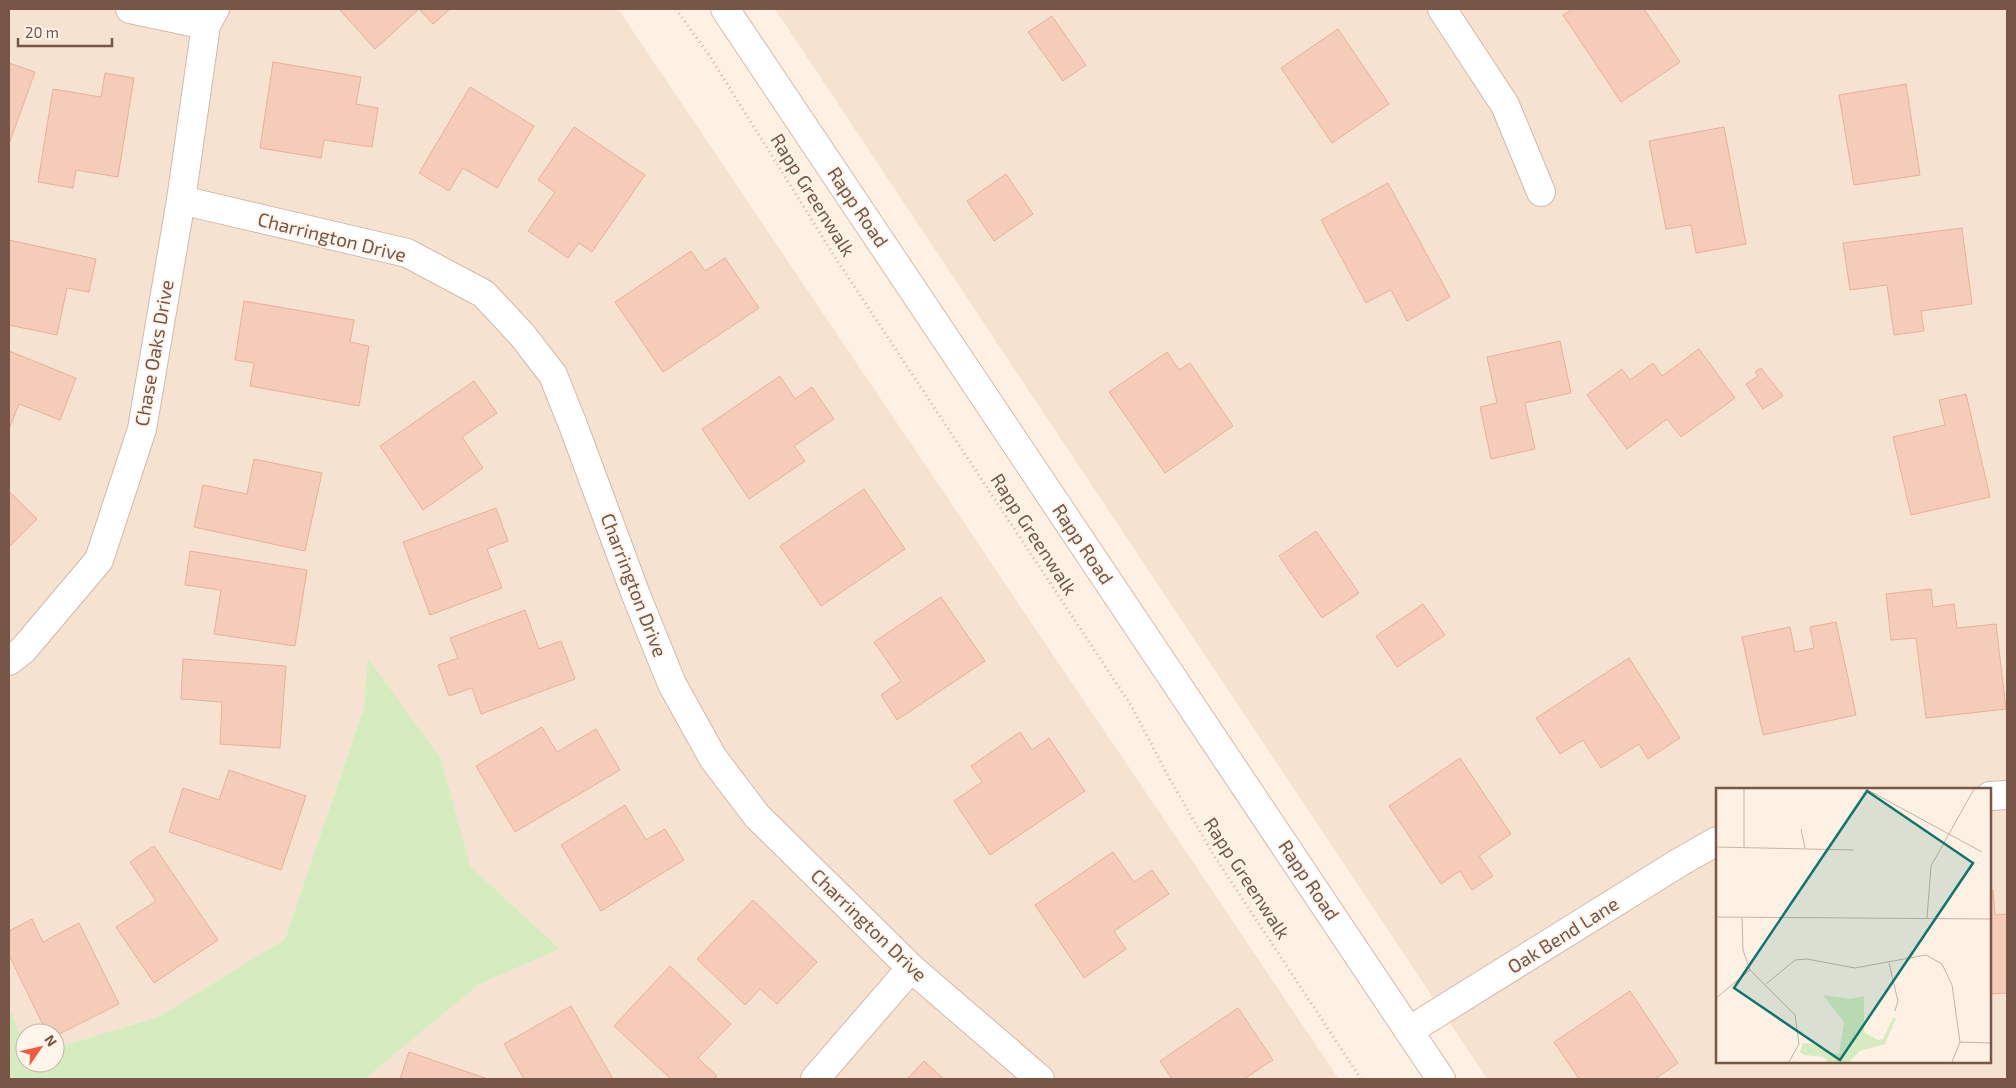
<svg xmlns="http://www.w3.org/2000/svg" width="2016" height="1088" font-family="'Exo 2',sans-serif">
<style>
.residential{fill:#f6e2d1;fill-rule:evenodd}
.green{fill:#d5ecc0}
.building{fill:#f5ccb9;stroke:#e8b198}
.lines{fill:none;stroke-linecap:round;stroke-linejoin:round}
.street-casing{stroke:#d2baab;stroke-width:30}
.secondary-casing{stroke:#d5b9a9;stroke-width:30}
.path{stroke:#daaf9c;stroke-width:3;stroke-dasharray:1 4;stroke-linecap:butt}
.street{stroke:#fff;stroke-width:28}
.secondary{stroke:#fff;stroke-width:28}
.labels{text-anchor:middle;stroke-width:4;stroke-linejoin:round;paint-order:stroke}
.street-label{font-size:19px;fill:#775547;stroke:#fff5ea}
.inset-road{fill:none;stroke:#c8b3a5;stroke-width:1}
.view{fill:#0f766e;fill-opacity:0.15;stroke:#0f766e;stroke-width:2.5}
.inset-edge{fill:none;stroke:#775547;stroke-width:2.5}
</style>
<rect width="100%" height="100%" fill="#fef1e3"/>
<!-- residential -->
<g class="residential">
<polygon points="9,9 618,9 1339,1079 365,1079 478,985 560,949 471,867 441,759 368,659 364,707 285,939 158,1017 55,1048 55,1033 25,1033 25,1048 9,1005"/>
<path d="M775,9h1232v1070h-520zM1717,789h273v273h-273z"/>
</g>
<!-- green -->
<polygon class="green" points="368,658 441,759 471,867 560,949 478,985 365,1079 9,1079 9,1005 25,1048 25,1063 55,1063 55,1048 158,1017 285,939 364,707"/>
<!-- building -->
<g class="building">
<polygon points="339,9 450,9 433,24 419,9 375,49"/>
<polygon points="1573,9 1644,9 1680,62 1621,102 1563,15"/>
<polygon points="1052,16 1086,65 1063,81 1028,32"/>
<polygon points="1338,29 1389,104 1332,143 1281,68"/>
<polygon points="273,62 361,77 356,104 378,108 372,147 324,140 321,158 260,148"/>
<polygon points="9,63 35,72 9,144"/>
<polygon points="105,73 134,78 118,177 76,170 73,188 38,182 53,89 101,97"/>
<polygon points="1906,84 1920,175 1854,185 1839,95"/>
<polygon points="470,87 534,126 497,188 463,168 449,191 419,173"/>
<polygon points="574,127 645,175 592,252 579,243 568,258 528,231 555,192 538,180"/>
<polygon points="1724,127 1746,244 1696,253 1691,225 1666,229 1649,141"/>
<polygon points="1006,174 1033,214 994,241 967,201"/>
<polygon points="1388,183 1450,297 1407,321 1391,290 1366,303 1321,220"/>
<polygon points="1962,228 1972,304 1921,311 1924,331 1894,335 1887,285 1850,290 1843,243"/>
<polygon points="9,240 96,259 89,292 67,288 57,335 9,325"/>
<polygon points="691,251 705,271 725,258 759,308 663,372 615,302"/>
<polygon points="244,301 354,320 350,342 369,346 359,406 250,386 254,363 235,360"/>
<polygon points="1560,341 1571,393 1525,403 1535,449 1491,459 1480,407 1497,403 1487,357"/>
<polygon points="1699,349 1735,398 1681,437 1667,419 1627,449 1587,395 1622,369 1630,380 1653,363 1662,376"/>
<polygon points="9,351 76,378 60,420 19,404 9,429"/>
<polygon points="1167,352 1179,370 1190,363 1233,426 1165,473 1109,392"/>
<polygon points="1761,368 1783,396 1763,409 1746,384 1758,376 1755,372"/>
<polygon points="780,376 795,399 812,387 834,419 794,446 805,461 749,499 702,429"/>
<polygon points="474,381 497,413 462,437 483,468 423,510 380,446"/>
<polygon points="1966,394 1990,497 1911,515 1893,437 1945,425 1939,400"/>
<polygon points="254,459 322,473 305,551 194,527 203,485 247,494"/>
<polygon points="864,489 905,549 821,606 780,546"/>
<polygon points="9,491 37,519 10,546 9,544"/>
<polygon points="496,508 508,541 487,549 502,588 430,615 403,542"/>
<polygon points="1316,531 1359,593 1322,618 1279,556"/>
<polygon points="190,551 307,570 295,646 214,634 221,590 185,585"/>
<polygon points="1931,589 1933,607 1954,604 1957,628 1996,624 2006,709 1926,718 1916,638 1891,640 1886,594"/>
<polygon points="941,597 985,661 897,720 881,695 901,681 874,642"/>
<polygon points="1423,604 1445,635 1397,667 1376,636"/>
<polygon points="525,610 539,649 561,641 575,679 481,714 472,688 449,696 438,665 458,658 450,638"/>
<polygon points="1836,622 1856,715 1763,735 1742,637 1790,627 1795,652 1814,648 1810,627"/>
<polygon points="1629,658 1680,738 1648,759 1639,744 1601,768 1583,740 1560,754 1536,718"/>
<polygon points="183,659 286,666 280,748 220,744 222,702 181,699"/>
<polygon points="542,727 557,752 596,729 620,770 515,832 476,766"/>
<polygon points="1020,732 1032,750 1049,738 1085,791 990,855 954,801 982,782 971,766"/>
<polygon points="1460,758 1511,834 1479,856 1493,876 1472,890 1460,871 1441,884 1389,806"/>
<polygon points="229,770 306,796 281,870 169,832 183,788 219,800"/>
<polygon points="625,805 646,840 665,829 684,860 601,911 561,845"/>
<polygon points="154,846 218,940 154,983 116,927 156,901 130,862"/>
<polygon points="1113,852 1134,882 1152,870 1169,894 1114,931 1126,949 1084,978 1035,905"/>
<polygon points="1990,890 1993,890 1995,915 2007,914 2007,993 1990,994"/>
<polygon points="753,900 817,962 777,1004 760,989 745,1005 697,959"/>
<polygon points="32,919 43,942 79,923 119,1004 55,1036 55,1033 47,1033 9,955 9,931"/>
<polygon points="670,966 731,1024 698,1058 717,1076 713,1079 671,1079 614,1026"/>
<polygon points="1630,991 1678,1063 1655,1079 1579,1079 1554,1042"/>
<polygon points="571,1006 613,1079 524,1079 504,1044"/>
<polygon points="1238,1008 1273,1060 1244,1079 1172,1079 1160,1061"/>
<polygon points="409,1052 488,1079 400,1079"/>
<polygon points="924,1061 944,1079 907,1079"/>
</g>
<g class="lines">
<!-- street casing -->
<g class="street-casing">
<g id="street">
<polyline points="130,9 206,25"/>
<polyline points="1442,9 1505,105 1541,192"/>
<polyline points="181,200 407,253 484,294 523,336 553,375 573,425 636,595 672,684 713,758 757,816 911,968 1040,1079"/>
<polyline points="9,661 23,650 99,560 142,429 181,200 206,25 215,9"/>
<polyline points="1990,796 2007,795"/>
<polyline points="1410,1030 1680,862 1717,841"/>
<polyline points="815,1079 911,968"/>
</g>
</g>
<!-- secondary casing -->
<g class="secondary-casing">
<polyline id="secondary" points="725,9 1441,1079"/>
</g>
<!-- path -->
<polyline class="path" points="676,9 709,55 840,265 1132,707 1167,774 1213,854 1361,1079"/>
<!-- street -->
<use href="#street" class="street"/>
<!-- secondary -->
<use href="#secondary" class="secondary"/>
</g>
<g class="labels">
<!-- street labels -->
<g class="street-label">
<text transform="translate(813 195) rotate(58)" y="7">Rapp Greenwalk</text>
<text transform="translate(858 207) rotate(56)" y="7">Rapp Road</text>
<text transform="translate(332 237) rotate(14)" y="7">Charrington Drive</text>
<text transform="translate(154 353) rotate(-80)" y="7">Chase Oaks Drive</text>
<text transform="translate(1034 534) rotate(57)" y="7">Rapp Greenwalk</text>
<text transform="translate(1083 544) rotate(56)" y="7">Rapp Road</text>
<text transform="translate(634 585) rotate(69)" y="7">Charrington Drive</text>
<text transform="translate(1247 878) rotate(57)" y="7">Rapp Greenwalk</text>
<text transform="translate(1309 880) rotate(56)" y="7">Rapp Road</text>
<text transform="translate(869 925) rotate(44)" y="7">Charrington Drive</text>
<text transform="translate(1563 935) rotate(-32)" y="7">Oak Bend Lane</text>
</g>
</g>
<!-- overview -->
<g transform="translate(1716 788)">
<rect width="275" height="275" fill="#fef1e3"/>
<path d="M107,207l27,4 14,-3v36l14,8 5,-1 10,-21h3l-11,26 -25,7 -11,11h-21l-4,-5 -20,-2 -4,-3 3,-9 10,1 11,7 15,3 5,-32z" fill="#d5ecc0"/>
<path class="inset-road" d="M28,1v58M150,1l116,63M85,41l4,19M0,59l138,3M0,129l275,2M26,130l1,32 7,20 45,45 4,29 -10,18M211,130l4,-52 43,-77M173,175l9,38 -3,10M50,196l29,-24 12,-1 48,9 71,-13 16,9 10,21 8,57 -8,20M0,210l34,-28M244,254l31,1"/>
<path class="view" d="M151,3l106,72 -133,197 -106,-72z"/>
<rect width="275" height="275" class="inset-edge"/>
</g>
<!-- border -->
<rect width="2016" height="1088" fill="none" stroke="#775547" stroke-width="20"/>
<!-- north arrow -->
<g transform="translate(40 1048) rotate(56)"><circle r="24" fill="#fff5ea" stroke="#c9b5a9"/>
<path d="M0-4L9 19L0 12L-9 19Z" fill="#ef5a41"/>
<text y="-8" font-size="14" font-weight="bold" text-anchor="middle" fill="#775547">N</text>
</g>
<!-- scale -->
<path d="M18 38v8h94v-8" fill="none" stroke="#775547" stroke-width="2.5"/>
<text x="25" y="38" font-size="15" fill="#775547" stroke="#fff5ea" stroke-width="4" paint-order="stroke">20 m</text>
</svg>
